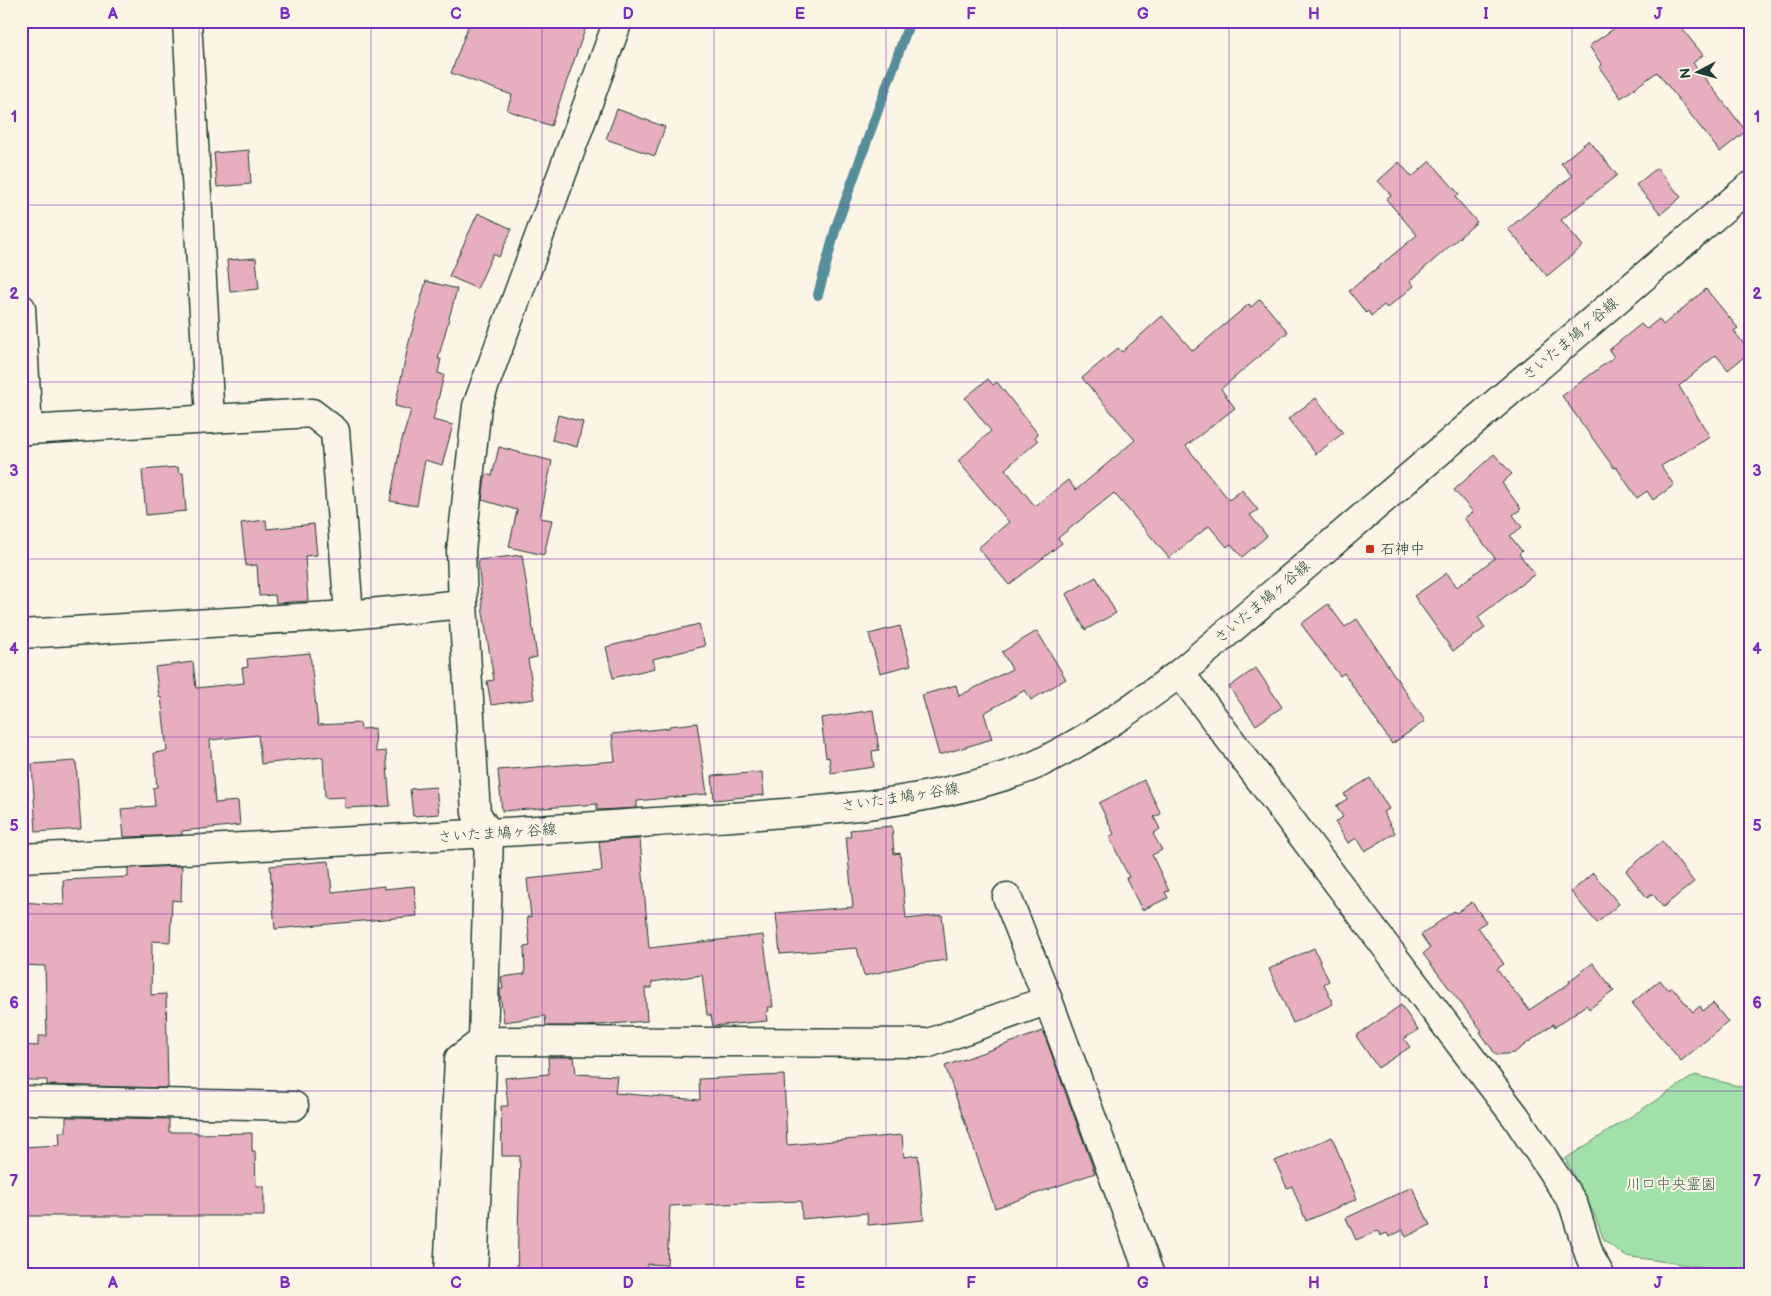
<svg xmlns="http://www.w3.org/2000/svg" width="1771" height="1296" font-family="'Balsamiq Sans','Klee One',sans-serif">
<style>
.green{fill:#a1e0a9;stroke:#608e6e}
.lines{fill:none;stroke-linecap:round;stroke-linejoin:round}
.stream{stroke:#578d9a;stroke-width:10}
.building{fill:#e7aebf;stroke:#1f3d34}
.minor-casing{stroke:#1f3d34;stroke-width:31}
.secondary-casing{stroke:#1f3d34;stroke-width:31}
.minor{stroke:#fcf5e5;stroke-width:28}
.secondary{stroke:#fcf5e5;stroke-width:28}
.grid{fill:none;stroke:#7b2cbf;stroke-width:1;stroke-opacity:0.55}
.poi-dot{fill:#c8321e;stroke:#fcf5e5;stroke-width:2}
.labels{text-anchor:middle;stroke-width:4;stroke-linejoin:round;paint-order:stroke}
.street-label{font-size:15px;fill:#1f3d34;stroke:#fcf5e5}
.poi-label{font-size:15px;fill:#1f3d34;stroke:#fcf5e5;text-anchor:start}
.park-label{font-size:15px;fill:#395e4b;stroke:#fcf5e5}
.neatline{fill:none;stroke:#7b2cbf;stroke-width:2}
.grid-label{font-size:16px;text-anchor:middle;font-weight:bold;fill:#7b2cbf}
</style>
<rect width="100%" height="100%" fill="#fcf5e5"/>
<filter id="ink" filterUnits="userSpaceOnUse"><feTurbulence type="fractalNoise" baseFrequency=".02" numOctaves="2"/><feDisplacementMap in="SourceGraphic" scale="10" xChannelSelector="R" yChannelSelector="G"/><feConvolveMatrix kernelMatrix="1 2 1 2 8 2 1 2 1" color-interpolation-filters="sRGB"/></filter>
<g filter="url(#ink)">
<!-- green -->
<polygon class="green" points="1695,1075 1750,1089 1750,1274 1625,1256 1604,1240 1594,1214 1565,1159"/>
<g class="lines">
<!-- stream -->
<polyline class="stream" points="818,295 836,227 910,21"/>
</g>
<!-- building -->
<g class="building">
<polygon points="470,21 588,21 551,126 507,110 512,95 451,73"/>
<polygon points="1625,21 1676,21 1703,55 1693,63 1746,131 1720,152 1657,72 1621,98 1599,67 1602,65 1589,46"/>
<polygon points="617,109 665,127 655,156 606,139"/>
<polygon points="1589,140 1617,175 1561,220 1583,246 1547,276 1508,229 1572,176 1561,163"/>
<polygon points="249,150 251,184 217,187 214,153"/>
<polygon points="1430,161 1459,194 1455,197 1477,222 1410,281 1414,286 1387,308 1384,305 1371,316 1368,311 1366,313 1349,291 1417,235 1386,199 1391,195 1378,181 1399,162 1412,177"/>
<polygon points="1657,168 1681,197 1661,214 1636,185"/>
<polygon points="478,213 512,229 499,257 493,254 477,289 449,276"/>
<polygon points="256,258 259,289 230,292 227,260"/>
<polygon points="426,281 457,289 438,359 441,359 438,373 444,375 433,420 453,425 442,465 425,460 417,506 390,501 401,443 411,410 395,406 409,342"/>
<polygon points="1706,289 1738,328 1734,331 1750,352 1728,370 1716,355 1679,386 1710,437 1661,466 1674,485 1653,500 1647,491 1637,498 1616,467 1614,468 1562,396 1614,357 1609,350 1641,324 1646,329 1659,319 1663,325"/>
<polygon points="1260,299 1288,332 1221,389 1235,408 1186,446 1229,500 1242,490 1258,510 1250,515 1267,536 1242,557 1231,544 1227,547 1209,526 1169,558 1114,493 1058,538 1062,543 1009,585 978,548 1009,522 958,461 991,431 965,398 988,379 993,385 997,382 1038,434 1035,437 1038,441 1005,469 1035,506 1068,480 1076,490 1135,440 1082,378 1118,348 1122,352 1162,316 1193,351 1249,304 1251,307"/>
<polygon points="1316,398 1343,433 1316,454 1288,419"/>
<polygon points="558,415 583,422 577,447 552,440"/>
<polygon points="499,447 552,461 540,518 552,520 544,555 509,547 517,510 482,500 485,478 486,474 492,476"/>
<polygon points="1494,454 1512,474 1502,483 1521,509 1513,515 1522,527 1510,536 1522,551 1519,554 1535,574 1478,617 1485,628 1453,651 1414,596 1447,573 1457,587 1495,558 1464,518 1473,512 1454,490"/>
<polygon points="178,467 179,473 183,473 186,511 146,515 142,470"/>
<polygon points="266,520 267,529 314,524 317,555 305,556 308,601 276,603 275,595 259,596 257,565 246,566 241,523"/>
<polygon points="522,555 537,657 528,659 534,699 491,705 487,681 494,680 483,613 478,560"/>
<polygon points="1096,577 1116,613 1085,630 1066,594"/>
<polygon points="1328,604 1345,627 1357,619 1425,721 1392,744 1344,673 1340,676 1301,624"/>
<polygon points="699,624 705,646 653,659 655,668 613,678 606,647"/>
<polygon points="900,626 911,665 880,673 869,634"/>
<polygon points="1037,631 1066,679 1031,700 1025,690 984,713 992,739 939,755 922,695 956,685 959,696 1012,669 1002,652"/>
<polygon points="310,653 318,725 360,723 361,729 375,728 376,752 386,751 390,806 345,808 345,797 325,798 323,757 261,764 258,735 210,740 215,803 238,801 240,825 182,831 182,835 124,837 121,809 155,806 153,788 157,787 154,753 167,751 161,697 159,697 155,667 193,662 196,688 244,683 242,668 248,667 247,659"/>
<polygon points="1256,668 1282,707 1256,725 1229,687"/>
<polygon points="873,710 879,750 872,751 874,767 831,773 829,757 826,758 821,718"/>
<polygon points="697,723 707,794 637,801 637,808 597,810 597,804 502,811 498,770 615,761 612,734 669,728 669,726"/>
<polygon points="76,761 81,829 36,832 32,764"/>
<polygon points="762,772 764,795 714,800 712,776"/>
<polygon points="1370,778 1389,809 1383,812 1395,833 1365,851 1357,838 1348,843 1335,822 1343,817 1336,806 1347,799 1344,794"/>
<polygon points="1144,780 1161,814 1154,817 1160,829 1153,834 1162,850 1152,855 1169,891 1165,892 1168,898 1142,910 1126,878 1129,877 1109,837 1114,834 1099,803"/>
<polygon points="436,787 439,814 413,816 410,789"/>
<polygon points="892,826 894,854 900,853 906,919 942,915 947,960 916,964 864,976 857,948 780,954 776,913 853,907 846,837 851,837 850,830"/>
<polygon points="640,839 649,948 763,935 773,1007 768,1007 769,1011 766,1012 767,1021 713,1026 711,1015 707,1015 702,975 652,982 652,988 645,988 647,1021 587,1026 546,1026 545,1016 504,1022 500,993 500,989 503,989 501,977 525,974 524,947 530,946 527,917 531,917 527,879 602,871 599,841"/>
<polygon points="1662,841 1694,882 1663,907 1653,894 1647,898 1626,871"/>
<polygon points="329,861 332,892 384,886 384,889 414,886 417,916 275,929 270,866"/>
<polygon points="182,866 181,901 172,900 170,942 152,941 151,995 166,994 168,1088 47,1085 47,1080 21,1080 21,1045 38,1046 38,1036 47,1036 45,966 21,965 21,902 64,905 63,880 128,877 128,868"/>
<polygon points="1593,873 1619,904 1597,923 1571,892"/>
<polygon points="1472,902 1486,922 1478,927 1504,964 1497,969 1529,1010 1570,983 1569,981 1593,963 1614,991 1589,1009 1586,1005 1555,1027 1553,1024 1514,1053 1496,1055 1480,1032 1482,1031 1423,954 1430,948 1421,935 1454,911 1456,913"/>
<polygon points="1314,948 1329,981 1324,984 1333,1004 1293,1023 1269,969"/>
<polygon points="1660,980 1668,990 1672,987 1693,1012 1700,1006 1703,1011 1713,1003 1728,1022 1681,1061 1632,1003"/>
<polygon points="1401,1005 1418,1030 1404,1039 1410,1047 1378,1068 1356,1036"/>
<polygon points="1043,1031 1095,1173 995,1208 945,1066"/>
<polygon points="548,1057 574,1057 576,1074 617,1076 615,1093 700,1100 699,1079 784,1075 787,1145 902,1135 904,1157 918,1155 924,1220 868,1225 867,1213 802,1219 801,1201 670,1206 667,1265 647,1264 647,1275 561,1272 561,1275 517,1275 520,1156 502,1156 501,1106 508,1106 505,1078 549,1074"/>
<polygon points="66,1117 169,1119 169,1132 197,1132 197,1134 252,1133 252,1151 255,1151 256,1186 264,1186 264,1216 21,1216 21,1147 60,1145 59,1132 66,1132"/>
<polygon points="1332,1137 1357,1199 1306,1221 1292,1186 1287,1188 1275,1161"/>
<polygon points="1412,1187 1430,1225 1406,1237 1403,1230 1389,1237 1387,1233 1380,1236 1378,1231 1356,1240 1346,1218"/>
</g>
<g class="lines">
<!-- minor casing -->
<g class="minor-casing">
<g id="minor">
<polyline points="187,21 210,419"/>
<polyline points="21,308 28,430 21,430"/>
<polyline points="28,430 312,413 335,431 349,615"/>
<polyline points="21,634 349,615 463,604"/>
<polyline points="1180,673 1377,935 1516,1117 1573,1203 1590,1257 1600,1275"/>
<polyline points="1007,897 1048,1000"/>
<polyline points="21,1100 294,1106"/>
<polyline points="448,1275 459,1059 483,1041 929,1043 1048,1000 1150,1275"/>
<polyline points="473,1275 483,1041 489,834 476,813 463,604 461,551 477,406 618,21"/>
</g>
</g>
<!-- secondary casing -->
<g class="secondary-casing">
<path id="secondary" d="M21,858c212,-10 423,-21 634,-36 123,-9 257,-11 373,-54 9,-3 18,-8 27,-13 45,-23 84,-52 125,-82l570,-487"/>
</g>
<!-- minor -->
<use href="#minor" class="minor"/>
<!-- secondary -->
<use href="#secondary" class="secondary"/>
</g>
</g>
<!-- grid -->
<path class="grid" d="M199,21v1254M371,21v1254M542,21v1254M714,21v1254M886,21v1254M1057,21v1254M1229,21v1254M1400,21v1254M1572,21v1254M21,205h1729M21,382h1729M21,559h1729M21,737h1729M21,914h1729M21,1091h1729"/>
<!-- markers -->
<rect class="poi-dot" x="1365" y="544" width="10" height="10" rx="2.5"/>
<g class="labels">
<!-- street labels -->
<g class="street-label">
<text transform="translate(1570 339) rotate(-40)" y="5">さいたま鳩ヶ谷線</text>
<text transform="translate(1262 602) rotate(-40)" y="5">さいたま鳩ヶ谷線</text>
<text transform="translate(900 797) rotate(-9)" y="5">さいたま鳩ヶ谷線</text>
<text transform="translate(497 833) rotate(-4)" y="5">さいたま鳩ヶ谷線</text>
</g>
<!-- poi labels -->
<g class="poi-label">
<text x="1380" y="554">石神中</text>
</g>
<!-- park labels -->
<g class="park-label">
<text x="1671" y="1189">川口中央霊園</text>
</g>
</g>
<!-- margin -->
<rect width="1771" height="1296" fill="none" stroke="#fcf5e5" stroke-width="55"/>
<!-- north arrow -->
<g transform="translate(1698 72) rotate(264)" stroke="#fcf5e5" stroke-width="4" paint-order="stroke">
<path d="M0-4L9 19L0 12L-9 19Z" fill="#1f3d34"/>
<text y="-8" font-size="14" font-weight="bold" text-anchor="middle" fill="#1f3d34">N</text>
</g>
<rect x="28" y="28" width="1716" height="1240" class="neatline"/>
<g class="grid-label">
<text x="113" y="19">A</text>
<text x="285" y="19">B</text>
<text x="456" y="19">C</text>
<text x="628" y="19">D</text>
<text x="800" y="19">E</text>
<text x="971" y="19">F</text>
<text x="1143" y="19">G</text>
<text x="1314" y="19">H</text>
<text x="1486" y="19">I</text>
<text x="1658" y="19">J</text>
<text x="14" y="122">1</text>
<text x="1757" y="122">1</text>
<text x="14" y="299">2</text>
<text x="1757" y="299">2</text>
<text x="14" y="476">3</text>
<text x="1757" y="476">3</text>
<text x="14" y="654">4</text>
<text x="1757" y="654">4</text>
<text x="14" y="831">5</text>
<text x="1757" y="831">5</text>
<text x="14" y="1008">6</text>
<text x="1757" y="1008">6</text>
<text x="14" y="1186">7</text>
<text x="1757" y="1186">7</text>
<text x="113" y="1288">A</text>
<text x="285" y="1288">B</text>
<text x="456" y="1288">C</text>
<text x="628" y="1288">D</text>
<text x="800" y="1288">E</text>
<text x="971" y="1288">F</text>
<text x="1143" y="1288">G</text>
<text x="1314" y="1288">H</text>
<text x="1486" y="1288">I</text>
<text x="1658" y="1288">J</text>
</g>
</svg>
